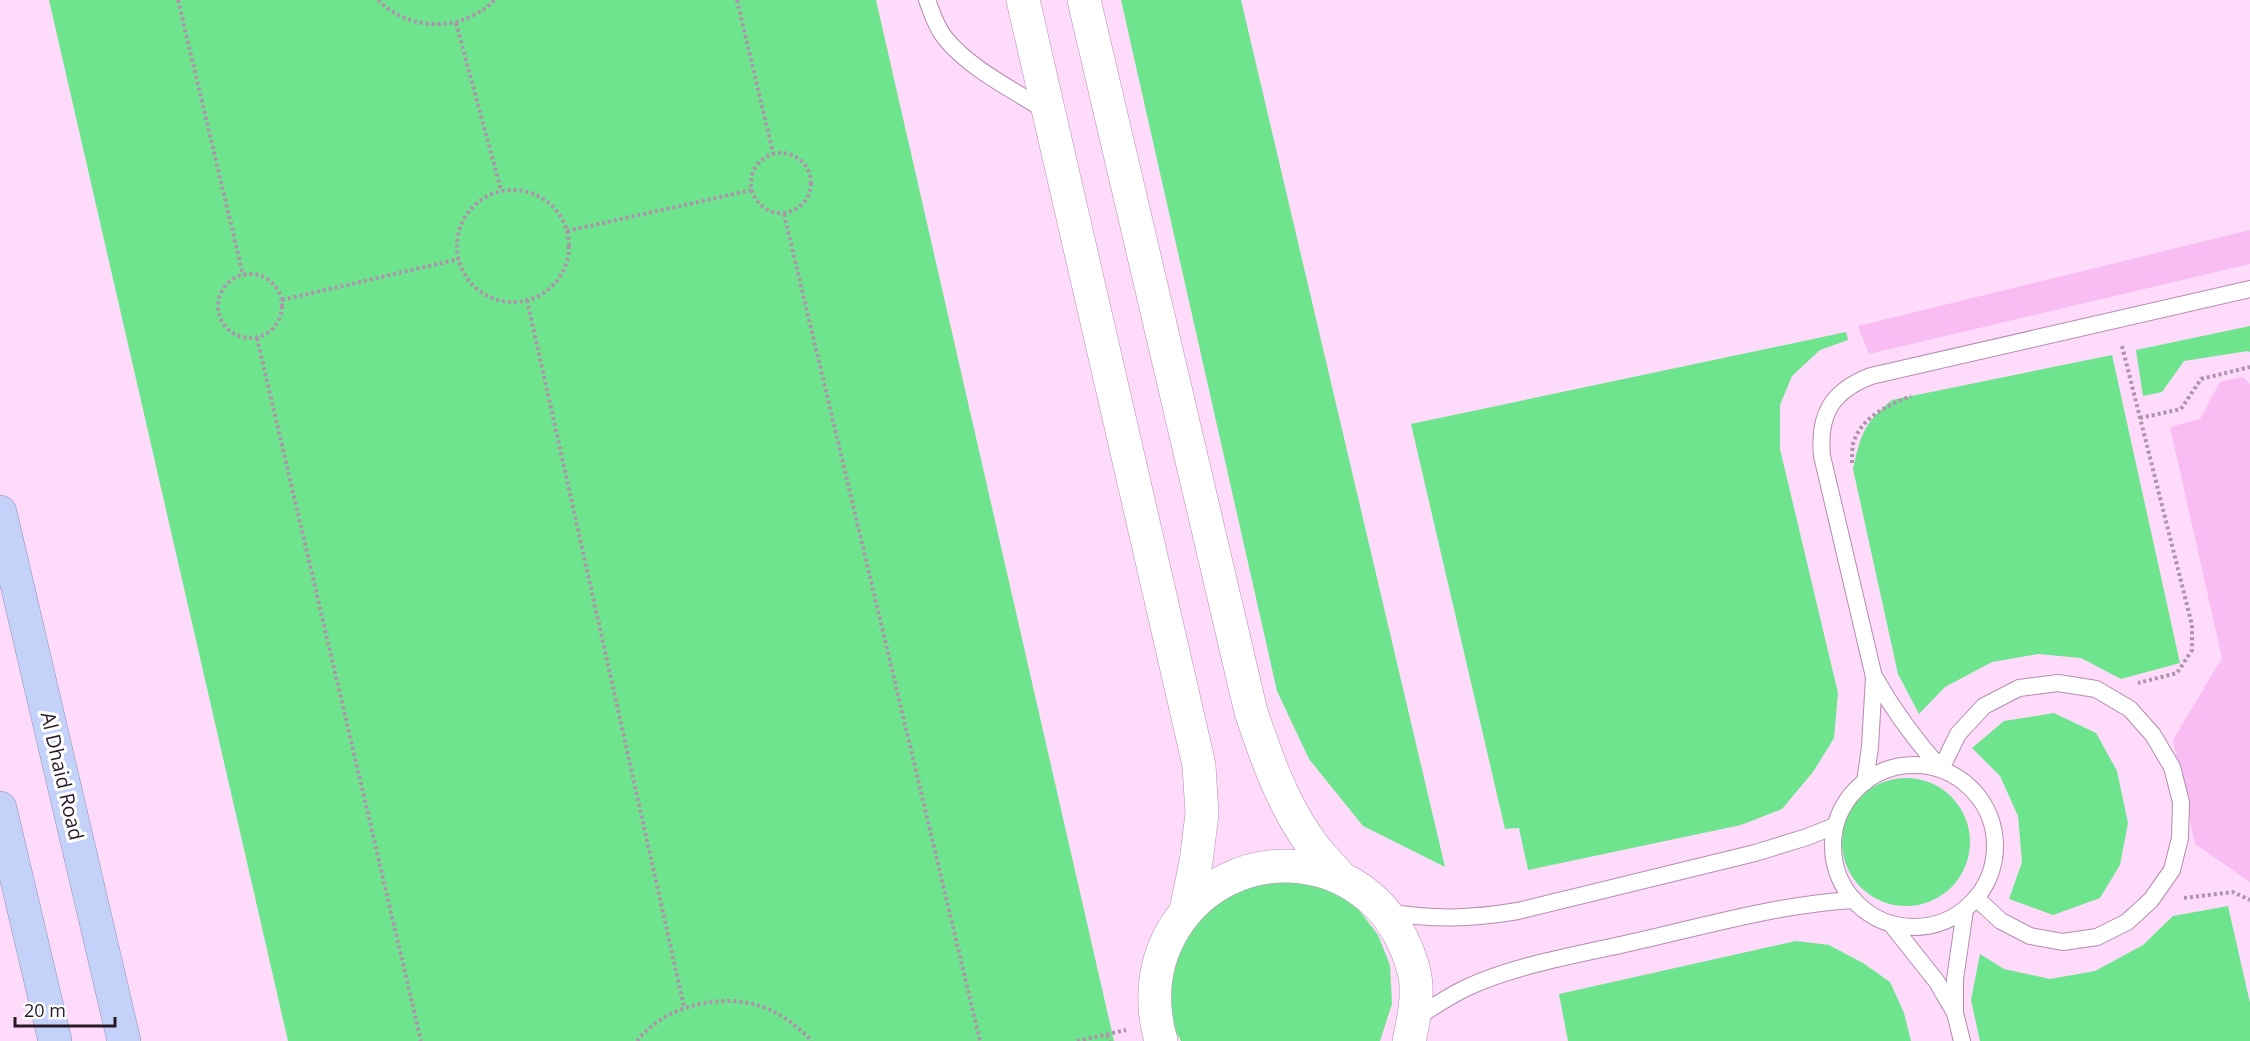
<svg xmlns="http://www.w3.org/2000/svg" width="2250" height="1041" font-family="'Open Sans',sans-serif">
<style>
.green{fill:#6fe48e}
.building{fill:#f9bcf3}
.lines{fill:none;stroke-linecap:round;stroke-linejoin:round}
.lane-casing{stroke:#b48cb0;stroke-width:18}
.secondary-casing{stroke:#b48cb0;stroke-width:34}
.highway-casing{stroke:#8e91b0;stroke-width:34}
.path{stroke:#af93ac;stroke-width:4;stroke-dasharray:3 3;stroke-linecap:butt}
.lane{stroke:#fff;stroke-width:16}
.secondary{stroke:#fff;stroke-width:33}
.highway{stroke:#c4d2fa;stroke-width:33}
.labels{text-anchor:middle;stroke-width:6;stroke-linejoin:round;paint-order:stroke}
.street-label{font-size:20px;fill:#291927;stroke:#fff}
</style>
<rect width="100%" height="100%" fill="#fedbfa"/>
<!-- green -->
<g class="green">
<polygon points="49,0 876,0 1114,1041 288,1041"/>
<polygon points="1121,0 1241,0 1445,867 1363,826 1309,759 1277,691"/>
<polygon points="2250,326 2250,352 2248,351 2184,361 2162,392 2143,396 2136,350"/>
<polygon points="1846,332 1848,340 1820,350 1792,376 1780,405 1780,449 1838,693 1834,738 1813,772 1782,809 1741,825 1528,870 1519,828 1505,829 1411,424"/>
<path d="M2112,355l68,308 -59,16 -40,-21 -43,-4 -46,8 -47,25 -26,27 -21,-40 -45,-205c8,-35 11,-46 39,-69z"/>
<polygon points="2054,713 2096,733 2117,771 2128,823 2120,865 2100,898 2053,915 2009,899 2022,862 2018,816 2000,776 1972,748 2004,721"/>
<circle cx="1906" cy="842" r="64"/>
<polygon points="1300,879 1336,892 1359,910 1378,935 1390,965 1392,1004 1380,1041 1181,1041 1172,1025 1167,980 1177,942 1229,888"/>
<polygon points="2228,906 2250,1003 2250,1041 1980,1041 1971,1000 1980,954 2004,969 2050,979 2095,971 2143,945 2173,916"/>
<polygon points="1796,941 1829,945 1863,963 1890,982 1904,1013 1911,1041 1568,1041 1559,994"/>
</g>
<!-- building -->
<g class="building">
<polygon points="2250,230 2250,264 1869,354 1858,326"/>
<polygon points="2242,377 2250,384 2250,882 2195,844 2173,740 2222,658 2170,427 2200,419 2220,382"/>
</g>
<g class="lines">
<!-- lane casing -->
<g class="lane-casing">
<g id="lane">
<path d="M927,0c5,13 9,27 18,38 25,31 67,51 101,73"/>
<path d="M1875,678c19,33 40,62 66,91l17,-35 26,-28 35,-18 39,-5 38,6 34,20 23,26 19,32 9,35 -1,36 -8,32 -21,30 -24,22 -30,15 -34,5 -33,-6 -29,-15 -25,-23"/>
<circle cx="1914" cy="846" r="81"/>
<path d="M1865,782l5,-35 4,-70 -52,-221c-4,-42 10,-65 49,-80l379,-87"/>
<path d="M1386,912c49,8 83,7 132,-1l237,-58 52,-16 25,-10"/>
<polyline points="1891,924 1937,982 1955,1013"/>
<path d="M1415,1019c16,-11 32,-22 51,-31 52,-25 128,-36 185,-50 68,-16 134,-34 203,-38"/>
<polyline points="1962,1041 1955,1013 1955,979 1965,910"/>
</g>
</g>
<!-- secondary casing -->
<g class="secondary-casing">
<g id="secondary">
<polyline points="1023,0 1199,765 1202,814 1196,862 1186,910"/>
<path d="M1084,0l167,712c15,44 30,88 57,127 9,14 22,26 33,39"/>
<path d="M1161,1041c-11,-39 -8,-79 14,-114 54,-86 182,-80 227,12 7,15 14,32 14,48 1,18 -3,37 -7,54"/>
</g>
</g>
<!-- highway casing -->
<g class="highway-casing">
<g id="highway">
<polyline points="0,512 124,1041"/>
<polyline points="0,808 55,1041"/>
</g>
</g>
<!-- path -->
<g class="path">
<polyline points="178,0 243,275"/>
<path d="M378,0c25,25 62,31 94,16 9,-5 16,-8 22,-16"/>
<polyline points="737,0 773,153"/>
<polyline points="456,23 501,190"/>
<circle cx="781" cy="183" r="30"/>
<circle cx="513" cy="246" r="56"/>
<polyline points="784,214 980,1041"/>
<polyline points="567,231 752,190"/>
<circle cx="250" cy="306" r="32"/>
<polyline points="282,300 459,259"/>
<polyline points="527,300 684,1007"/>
<polyline points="257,338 421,1041"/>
<polyline points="2122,346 2192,625 2192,650 2177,673 2138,683"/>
<polyline points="2140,418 2181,409 2201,379 2250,367"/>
<path d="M1852,463c0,-6 0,-13 1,-19 7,-26 35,-39 58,-48"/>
<polyline points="2184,898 2233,892 2250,900"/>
<polyline points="1107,1035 1110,1041"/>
<path d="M637,1041c27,-35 84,-49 126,-34 19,7 35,20 49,34"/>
<polyline points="1077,1041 1126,1030"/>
</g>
<!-- lane -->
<use href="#lane" class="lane"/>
<!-- secondary -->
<use href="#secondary" class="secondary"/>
<!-- highway -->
<use href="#highway" class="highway"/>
</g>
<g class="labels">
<!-- street labels -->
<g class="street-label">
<text transform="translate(62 776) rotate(77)" y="7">Al Dhaid Road</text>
</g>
</g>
<!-- scale -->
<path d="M15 1017v9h100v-9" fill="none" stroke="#291927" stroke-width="3"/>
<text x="24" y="1017" font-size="18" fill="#291927" stroke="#ffffff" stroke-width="4.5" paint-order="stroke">20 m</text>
</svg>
